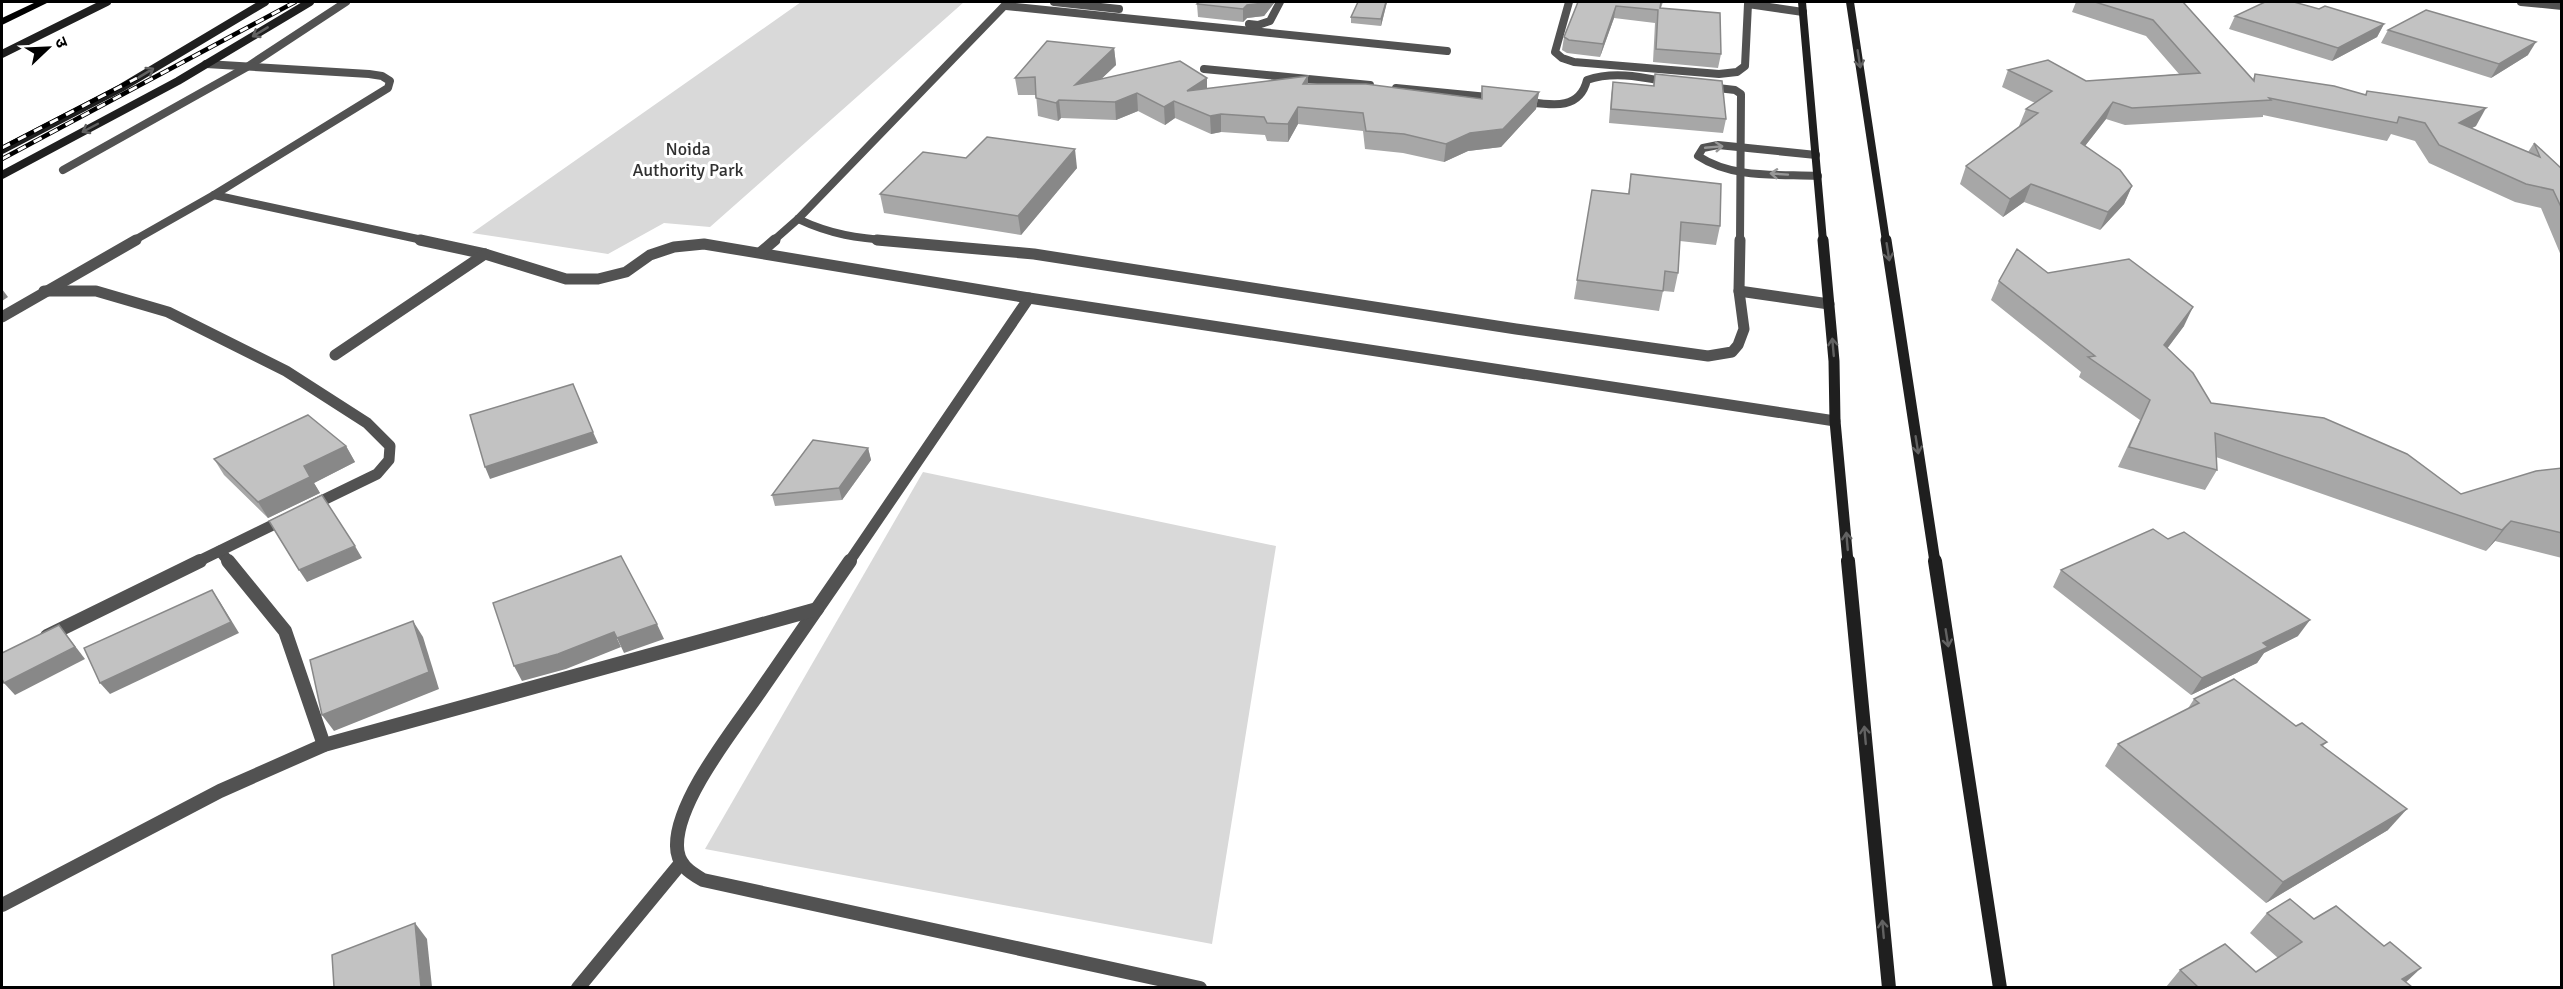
<svg xmlns="http://www.w3.org/2000/svg" width="2563" height="989" font-family="Signika,'Noto Sans Devanagari',sans-serif">
<style>
.green{fill:#d9d9d9}
.lines{fill:none;stroke-linecap:round;stroke-linejoin:round}
.street-far2{stroke:#525252;stroke-width:8}
.street-far1{stroke:#525252;stroke-width:11}
.street{stroke:#525252;stroke-width:14}
.secondary-far2{stroke:#1f1f1f;stroke-width:8}
.secondary-far1{stroke:#1f1f1f;stroke-width:11}
.secondary{stroke:#1f1f1f;stroke-width:14}
.highway{fill:#000;fill-rule:evenodd}
.rail-casing{stroke:#000;stroke-width:4.5}
.rail{stroke:#fff;stroke-width:3;stroke-dasharray:9;stroke-linecap:butt}
.wall{fill:#a7a7a7}
.shaded-wall{fill:#888}
.building{fill:#c2c2c2;stroke:#888;stroke-width:1.5}
.oneway{stroke:#626262}
.oneway2{stroke:#979797}
.labels{text-anchor:middle;stroke-width:6;stroke-linejoin:round;paint-order:stroke}
.far-park-label{font-size:18px;fill:#303030;stroke:#fff}
</style>
<rect width="100%" height="100%" fill="#fff"/>
<!-- green -->
<g class="green">
<polygon points="801,2 964,2 710,227 664,223 608,254 472,233"/>
<polygon points="923,472 1276,546 1212,944 705,849"/>
</g>
<g class="lines">
<!-- street-far2 -->
<g class="street-far2">
<polyline points="1054,2 1119,9"/>
<polyline points="1569,2 1555,52 1562,58 1574,62 1719,74 1737,72 1745,66 1748,4 1803,12"/>
<polyline points="2521,2 2562,6"/>
<polyline points="1006,6 1447,51"/>
<polyline points="1249,24 1258,25 1270,21 1280,2"/>
<polyline points="1204,69 1370,85"/>
<polyline points="1709,87 1735,90 1741,94 1740,241"/>
<polyline points="1396,88 1498,98"/>
<path d="M1521,101c26,3 58,12 66,-21 27,-9 54,-3 81,2"/>
<path d="M1816,155l-98,-10 -15,3 -5,8c35,23 80,18 120,20"/>
<polyline points="63,170 247,67 346,2"/>
<polyline points="214,195 427,241"/>
<path d="M798,219c34,16 59,19 96,22"/>
<polyline points="133,241 214,195 388,88 390,81 382,76 369,74 206,64"/>
<polyline points="773,241 798,219 1008,2"/>
</g>
<!-- street-far1 -->
<g class="street-far1">
<polyline points="420,240 485,254 566,279 598,279 626,272 650,255 674,247 704,244 1029,298 1835,421"/>
<polyline points="877,240 1034,254 1516,329 1708,356 1732,352 1738,345 1744,329 1739,291 1740,240"/>
<polyline points="761,252 775,240"/>
<polyline points="44,291 96,291 168,312 286,371 367,423 390,446 389,460 377,474 311,506"/>
<polyline points="1739,291 1829,304"/>
<polyline points="2,317 136,240"/>
<polyline points="335,355 485,254"/>
<polyline points="220,551 229,562"/>
<polyline points="197,562 285,519"/>
<polyline points="849,562 1029,298"/>
</g>
<!-- street -->
<g class="street">
<polyline points="228,561 285,631 324,745"/>
<path d="M850,561c-30,43 -59,86 -89,129 -25,37 -85,110 -84,156 0,18 12,26 26,34l497,108"/>
<polyline points="47,636 200,561"/>
<polyline points="2,905 220,791 324,745 817,609"/>
<polyline points="578,988 681,863"/>
</g>
<!-- secondary-far2 -->
<g class="secondary-far2">
<polyline points="1802,2 1823,241"/>
<polyline points="1850,2 1886,241"/>
<polyline points="2,54 107,2"/>
<polyline points="2,150 121,88 265,2"/>
<polyline points="2,175 178,81 310,2"/>
</g>
<!-- secondary-far1 -->
<g class="secondary-far1">
<polyline points="1823,240 1834,361 1835,421 1848,562"/>
<polyline points="1886,240 1935,562"/>
</g>
<!-- secondary -->
<g class="secondary">
<polyline points="1848,561 1889,988"/>
<polyline points="1935,561 2000,988"/>
</g>
<!-- highway -->
<polygon class="highway" points="36,2 49,2 2,25 2,18"/>
<!-- rail casing -->
<g class="rail-casing">
<g id="rail">
<polyline points="2,148 137,78"/>
<polyline points="2,159 295,2"/>
</g>
</g>
<!-- rail -->
<use href="#rail" class="rail"/>
</g>
<!-- wall -->
<g class="wall">
<polygon points="1199,2 1275,2 1264,16 1247,18 1243,22 1198,17 1197,4"/>
<polygon points="1358,2 1387,2 1381,26 1351,23 1351,17"/>
<polygon points="1578,2 1663,2 1661,8 1721,54 1718,68 1653,62 1655,23 1614,18 1600,57 1567,53 1562,50 1564,37"/>
<polygon points="2076,2 2183,2 2253,79 2255,74 2365,95 2367,91 2476,126 2471,128 2528,152 2534,143 2562,169 2562,258 2541,208 2515,202 2429,163 2415,141 2391,134 2387,141 2263,115 2263,117 2125,125 2106,119 2085,146 2132,186 2124,204 2100,230 2024,202 2003,217 1960,184 1966,166 2020,127 2019,126 2026,109 2035,103 2002,87 2008,70 2086,81 2179,74 2146,36 2072,12"/>
<polygon points="2319,9 2384,24 2377,37 2332,61 2229,29 2235,16"/>
<polygon points="2388,30 2528,55 2491,78 2381,43"/>
<polygon points="1114,48 1116,65 1101,79 1207,78 1207,89 1308,84 1481,99 1482,86 1539,92 1536,109 1501,147 1468,151 1444,162 1403,153 1365,149 1363,131 1298,124 1288,142 1267,141 1265,135 1221,132 1211,134 1175,118 1165,125 1138,111 1116,120 1061,118 1058,121 1038,116 1036,95 1018,95 1015,78"/>
<polygon points="1655,74 1726,119 1723,133 1609,123 1611,96 1613,82 1653,86"/>
<polygon points="966,158 1077,168 1021,235 884,213 880,194"/>
<polygon points="1631,174 1720,226 1716,245 1680,241 1678,273 1674,292 1663,291 1659,311 1574,299 1592,190 1628,194"/>
<polygon points="2048,273 2184,326 2167,348 2211,403 2461,494 2562,468 2562,558 2495,541 2486,551 2216,457 2217,470 2205,490 2118,467 2140,420 2079,377 2081,372 1991,300 1999,281"/>
<polygon points="346,446 355,462 314,483 320,493 268,518 224,475 214,459"/>
<polygon points="868,448 871,460 842,500 775,506 772,495"/>
<polygon points="2061,570 2298,636 2264,653 2257,663 2191,695 2053,587"/>
<polygon points="2194,699 2296,726 2327,742 2323,746 2388,830 2266,903 2105,766 2118,744 2187,710"/>
<polygon points="2267,913 2314,919 2412,987 2166,987 2180,970 2256,972 2278,958 2250,933"/>
</g>
<!-- shaded-wall -->
<g class="shaded-wall">
<polygon points="1266,2 1275,2 1264,16 1247,18 1243,22 1243,9 1247,5"/>
<polygon points="1386,2 1387,2 1381,26 1381,19"/>
<polygon points="1616,6 1614,18 1600,57 1603,44"/>
<polygon points="2384,24 2377,37 2332,61 2338,48"/>
<polygon points="2536,42 2528,55 2491,78 2499,64"/>
<polygon points="1114,48 1116,65 1078,101 1075,85"/>
<polygon points="1308,76 1308,94 1303,84"/>
<polygon points="1207,78 1207,95 1187,91"/>
<polygon points="1539,92 1536,109 1501,147 1468,151 1444,162 1446,144"/>
<polygon points="1137,93 1138,111 1116,120 1115,102"/>
<polygon points="1059,100 1061,118 1058,121 1056,103"/>
<polygon points="1174,101 1175,118 1165,125 1164,107"/>
<polygon points="2113,102 2106,119 2074,160 2081,143"/>
<polygon points="1298,107 1298,124 1288,142 1288,124"/>
<polygon points="2486,108 2476,126 2449,140 2459,123"/>
<polygon points="1221,114 1221,132 1211,134 1210,116"/>
<polygon points="1075,149 1077,168 1021,235 1018,216"/>
<polygon points="2031,184 2024,202 2003,217 2010,199"/>
<polygon points="2132,186 2124,204 2100,230 2108,212"/>
<polygon points="2,289 8,297 2,301"/>
<polygon points="2193,307 2184,326 2155,365 2164,345"/>
<polygon points="593,432 598,443 490,479 485,467"/>
<polygon points="346,446 355,462 314,483 320,493 268,518 258,502 304,466"/>
<polygon points="868,448 871,460 842,500 839,488"/>
<polygon points="2511,521 2495,541 2486,551 2502,530"/>
<polygon points="355,546 362,558 307,582 299,570"/>
<polygon points="212,590 220,602 239,633 110,694 100,683"/>
<polygon points="2310,620 2298,636 2264,653 2257,663 2191,695 2202,678 2263,643"/>
<polygon points="413,621 423,637 439,689 334,731 322,715"/>
<polygon points="657,624 664,639 624,653 617,638"/>
<polygon points="59,625 85,659 15,695 4,683"/>
<polygon points="614,632 621,647 566,669 522,681 514,666"/>
<polygon points="2407,809 2388,830 2266,903 2283,882"/>
<polygon points="415,923 427,939 432,987 421,987"/>
<polygon points="2421,968 2401,987 2402,979"/>
</g>
<!-- building -->
<g class="building">
<polygon points="1199,2 1266,2 1264,3 1247,5 1243,9 1197,4"/>
<polygon points="1358,2 1386,2 1381,19 1351,17"/>
<polygon points="1578,2 1661,2 1660,8 1720,13 1721,54 1656,49 1658,10 1616,6 1603,44 1569,40 1564,37"/>
<polygon points="2095,2 2183,2 2254,81 2255,74 2334,86 2366,95 2367,91 2486,108 2459,123 2540,157 2534,143 2562,169 2562,209 2553,190 2526,184 2439,145 2425,123 2399,117 2397,123 2269,98 2271,100 2132,108 2113,102 2081,143 2120,170 2132,186 2108,212 2031,184 2010,199 1966,166 2038,113 2026,109 2052,91 2008,70 2048,60 2086,81 2200,73 2153,20"/>
<polygon points="2265,2 2294,2 2319,9 2325,6 2384,24 2338,48 2235,16"/>
<polygon points="2426,10 2536,42 2499,64 2388,30"/>
<polygon points="1047,41 1114,48 1075,85 1180,61 1207,78 1187,91 1308,76 1303,84 1366,84 1482,99 1482,86 1539,92 1503,129 1470,133 1446,144 1404,134 1366,131 1363,113 1298,107 1288,124 1267,123 1264,117 1221,114 1210,116 1174,101 1164,107 1137,93 1115,102 1059,100 1056,103 1036,98 1035,77 1015,78"/>
<polygon points="1655,74 1722,81 1726,119 1611,109 1613,82 1654,86"/>
<polygon points="987,137 1075,149 1018,216 880,194 923,152 966,158"/>
<polygon points="1631,174 1721,184 1720,226 1681,222 1678,273 1665,271 1663,291 1577,280 1592,190 1629,194"/>
<polygon points="2017,249 2048,273 2129,259 2193,307 2164,345 2193,373 2211,403 2324,418 2407,454 2461,494 2536,471 2562,468 2562,533 2511,521 2502,530 2215,433 2217,470 2129,447 2150,400 2088,357 2095,356 1999,281"/>
<polygon points="573,384 593,432 485,467 470,415"/>
<polygon points="308,415 346,446 304,466 310,477 258,502 214,459"/>
<polygon points="813,440 868,448 839,488 772,495"/>
<polygon points="322,495 355,546 299,570 269,521"/>
<polygon points="2153,529 2168,539 2184,532 2310,620 2263,643 2268,647 2202,678 2061,570"/>
<polygon points="621,556 657,624 617,638 614,632 558,654 514,666 493,603"/>
<polygon points="212,590 231,622 100,683 84,648"/>
<polygon points="413,621 429,672 322,715 310,660"/>
<polygon points="59,625 75,647 4,683 2,679 2,653"/>
<polygon points="2234,679 2296,726 2302,723 2327,742 2321,745 2407,809 2283,882 2118,744 2199,703 2194,699"/>
<polygon points="2290,899 2314,919 2336,906 2384,946 2390,942 2421,968 2402,979 2412,987 2198,987 2180,970 2225,944 2256,972 2302,942 2267,913"/>
<polygon points="415,923 421,987 334,987 332,955"/>
</g>
<!-- one-way arrows -->
<defs><path id="oneway-shaft" d="M-6 0H5M1.5-3L5.5 0L1.5 3" fill="none" stroke-width="1.6" stroke-linecap="round" stroke-linejoin="round" transform="scale(1.5)"/></defs>
<g class="oneway">
<use href="#oneway-shaft" transform="translate(260 32) rotate(149)"/>
<use href="#oneway-shaft" transform="translate(1859 59) rotate(81)"/>
<use href="#oneway-shaft" transform="translate(146 73) rotate(-31)"/>
<use href="#oneway-shaft" transform="translate(90 128) rotate(152)"/>
<use href="#oneway-shaft" transform="translate(1888 252) rotate(81)"/>
<use href="#oneway-shaft" transform="translate(1833 347) rotate(-95)"/>
<use href="#oneway-shaft" transform="translate(1917 445) rotate(81)"/>
<use href="#oneway-shaft" transform="translate(1847 541) rotate(-95)"/>
<use href="#oneway-shaft" transform="translate(1947 638) rotate(81)"/>
<use href="#oneway-shaft" transform="translate(1865 735) rotate(-95)"/>
<use href="#oneway-shaft" transform="translate(1883 929) rotate(-95)"/>
</g>
<g class="oneway2">
<use href="#oneway-shaft" transform="translate(1714 147) rotate(-5)"/>
<use href="#oneway-shaft" transform="translate(1779 174) rotate(-176)"/>
</g>
<g class="labels">
<!-- far-park labels -->
<g class="far-park-label">
<text x="688" y="155">Noida<tspan x="688" dy="21">Authority Park</tspan></text>
</g>
</g>
<!-- border -->
<rect width="2563" height="989" fill="none" stroke="#000000" stroke-width="6"/>
<!-- north arrow -->
<g transform="translate(48 48) rotate(67)" stroke="#ffffff" stroke-width="4.5" paint-order="stroke">
<path d="M0-4.5L10 22L0 15L-10 22Z" fill="#000000"/>
<text y="-9" font-size="16" font-weight="bold" text-anchor="middle" fill="#000000">उ</text>
</g>
</svg>
